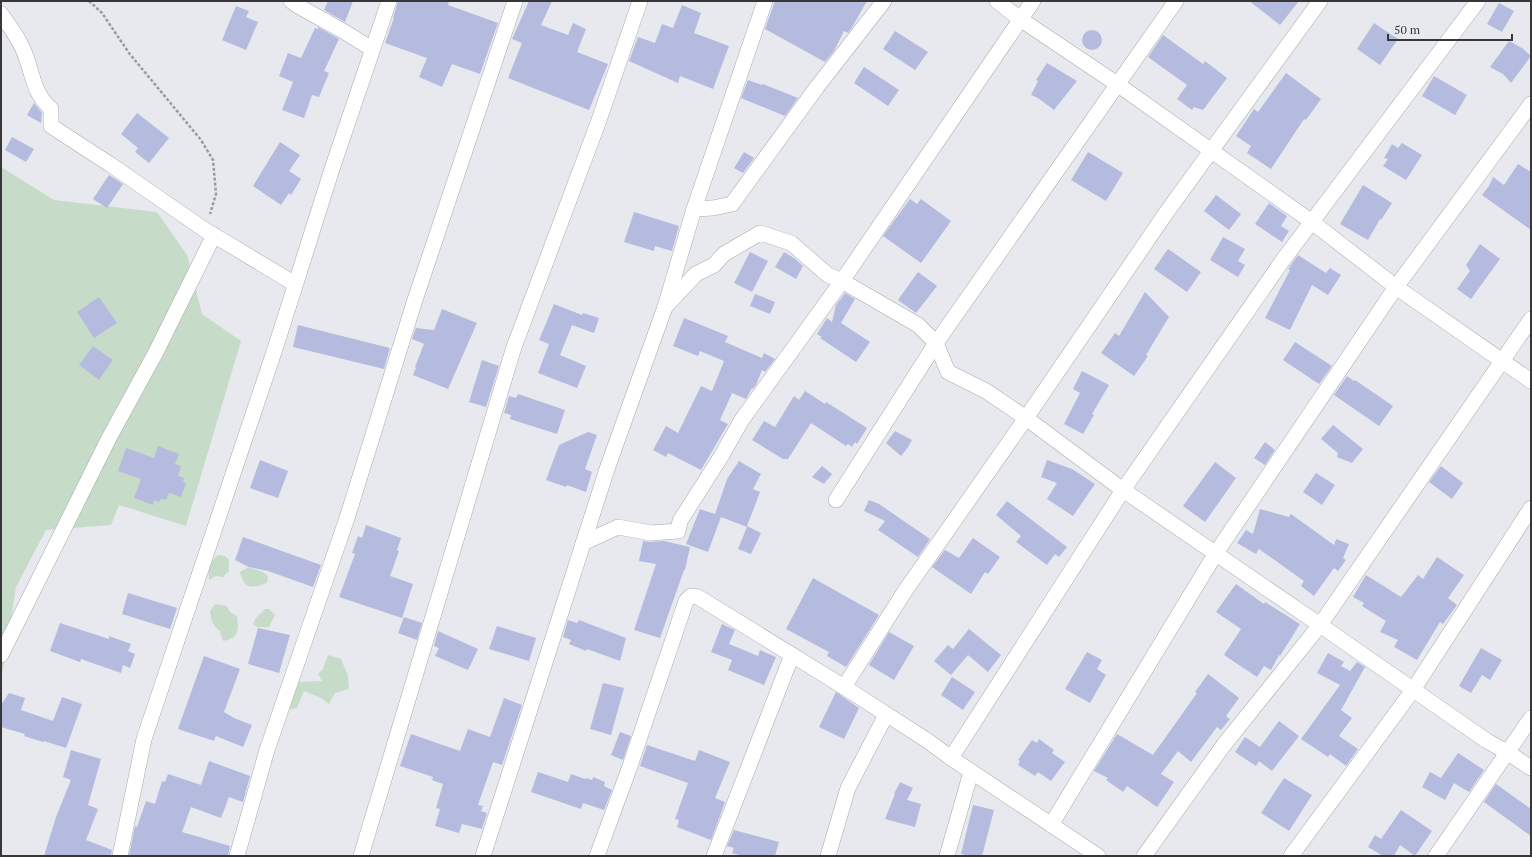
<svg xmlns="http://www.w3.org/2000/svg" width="1532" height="857" font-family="'PT Serif',serif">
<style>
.green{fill:#c7dcc8}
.building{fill:#b5bbde}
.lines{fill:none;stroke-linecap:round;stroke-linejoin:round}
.minor-casing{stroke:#a8a9af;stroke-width:16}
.path{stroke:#9a9b9f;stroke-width:2.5;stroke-dasharray:3 2;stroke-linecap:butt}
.minor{stroke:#fff;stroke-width:15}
</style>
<rect width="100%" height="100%" fill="#e7e9ef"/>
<!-- green -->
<g class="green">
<polygon points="1,167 54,200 157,212 187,255 202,314 241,341 186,526 119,505 111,525 46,530 16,587 1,682"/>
<path d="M218,555l7,1 4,4v11l-6,6 -7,-1 -7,4c-1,-11 0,-18 9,-25z"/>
<path d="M249,567l14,5 5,4 -1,7c-16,6 -23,6 -27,-11z"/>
<path d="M215,604l12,2 3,6 7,4c2,14 2,22 -14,25l-3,-10c-7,-5 -9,-11 -10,-20z"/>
<polygon points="265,609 269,609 275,615 269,627 257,627 253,624 255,619"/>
<polygon points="328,655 341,659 348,676 349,689 335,693 329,704 321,698 304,691 297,708 281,711 297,682 322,681 318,674 323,669"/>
</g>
<!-- building -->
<g class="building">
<polygon points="328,1 353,1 345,22 324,10"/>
<polygon points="398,1 449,1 448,5 498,23 480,74 452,64 442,87 419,77 427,58 385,43 394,18 393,18"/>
<polygon points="529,1 552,1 541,25 568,35 573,23 586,29 577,52 608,64 589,110 508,78 522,43 512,39"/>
<polygon points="775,1 867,1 851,29 848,33 844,31 834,51 825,62 765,29"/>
<polygon points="1249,1 1299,1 1280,25"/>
<polygon points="1499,3 1514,11 1502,32 1487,24"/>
<polygon points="682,5 701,13 694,33 729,46 713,89 680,76 678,83 629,61 638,37 655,43 662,24 673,28"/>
<polygon points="236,6 249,11 246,17 258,22 246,50 222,40"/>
<polygon points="1374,23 1398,39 1380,65 1357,49"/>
<polygon points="318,27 339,39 324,71 329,73 319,97 312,95 304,118 282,110 293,82 279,76 288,53 301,58 315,28 318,29"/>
<circle cx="1092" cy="40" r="10"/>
<polygon points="895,31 928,52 915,70 883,49"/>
<polygon points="1163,35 1203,64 1205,61 1227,78 1203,110 1194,107 1192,110 1177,99 1187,85 1148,57"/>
<polygon points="1509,41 1522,48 1531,56 1511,83 1503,74 1490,67"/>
<polygon points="1047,63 1077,81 1054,110 1038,98 1031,95 1038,81 1036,80"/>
<polygon points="864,67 899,90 888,106 854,83"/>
<polygon points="1286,73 1321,99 1306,120 1304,119 1271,169 1247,153 1251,146 1236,136 1254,109 1258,112"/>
<polygon points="1434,76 1467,95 1455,115 1422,96"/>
<polygon points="748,80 762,85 763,84 798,98 785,116 741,98"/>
<polygon points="34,103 42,113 41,123 27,115"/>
<polygon points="137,113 169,138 149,163 135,152 138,148 121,134"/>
<polygon points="12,137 34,149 26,162 5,150"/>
<polygon points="280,142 300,155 289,171 301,179 291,195 289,193 281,205 253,186"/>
<polygon points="1402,143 1422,155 1406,180 1383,166 1388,159 1384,158 1392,144 1398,148"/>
<polygon points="744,152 754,158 743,173 734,168"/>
<polygon points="1088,152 1123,173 1106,201 1071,180"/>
<polygon points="1518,164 1531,172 1531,230 1482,195 1489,186 1493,177 1504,185"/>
<polygon points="109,175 123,184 107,208 93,199"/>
<polygon points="1363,185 1392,203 1381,220 1380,219 1368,240 1340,224"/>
<polygon points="1216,195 1241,214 1229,230 1204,211"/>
<polygon points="910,199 917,204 921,199 951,221 921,263 883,236"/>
<polygon points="1269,203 1287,216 1281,226 1289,231 1282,242 1255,224"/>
<polygon points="634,212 679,226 672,251 655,246 654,251 624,242"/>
<polygon points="1223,237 1245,249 1238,261 1245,265 1238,277 1210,260"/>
<polygon points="1480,244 1500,259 1471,299 1457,289 1470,271 1466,265"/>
<polygon points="1168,249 1201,272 1187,292 1154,269"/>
<polygon points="750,252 768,261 752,292 734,283"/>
<polygon points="784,252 794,258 803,266 796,279 775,267"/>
<polygon points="1298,255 1326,273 1330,268 1341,275 1328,295 1312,285 1290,330 1265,318 1290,270 1288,269"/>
<polygon points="918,272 937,286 916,313 898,300"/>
<polygon points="1145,292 1169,317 1146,355 1148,356 1134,376 1101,353 1115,333 1119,336"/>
<polygon points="845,293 855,299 841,323 870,342 856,362 820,338 822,337 817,334 827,318 832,322 836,305"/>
<polygon points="755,294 775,302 770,314 750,306"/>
<polygon points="99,297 117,323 94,338 77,312"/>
<polygon points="554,304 582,315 583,313 599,318 594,333 572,325 560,355 586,366 577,388 538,373 549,344 539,340"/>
<polygon points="442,309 477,323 448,389 413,375 416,368 415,367 424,344 412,339 416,328 434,330"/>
<polygon points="684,318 728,336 725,342 762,358 764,353 775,359 765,372 762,370 756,385 753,389 752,388 746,399 732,393 720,420 728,424 701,470 668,453 666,457 653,450 666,426 678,433 701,386 712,391 724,361 700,351 698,356 673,346"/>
<polygon points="298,325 390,348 384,369 293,347"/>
<polygon points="1295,342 1332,366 1319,384 1283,360"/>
<polygon points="93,346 113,360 99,380 79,365"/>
<polygon points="482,360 499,366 486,407 469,402"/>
<polygon points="1082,371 1109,385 1092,414 1094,415 1083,434 1064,424 1080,393 1073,389"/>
<polygon points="1347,376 1354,381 1355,380 1393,406 1379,426 1334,395"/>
<polygon points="805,391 825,404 826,402 867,428 857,444 855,442 852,447 848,444 846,446 811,423 788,459 783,459 752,440 764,421 775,427 794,396 799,400"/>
<polygon points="518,394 565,410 557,434 510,419 511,415 504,413 509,396 516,398"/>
<polygon points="1333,425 1363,449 1352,463 1337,457 1338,453 1321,439"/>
<polygon points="895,431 912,440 908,447 901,456 886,443"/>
<polygon points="588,432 597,435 585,469 592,472 586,492 567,485 566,487 546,480 559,445"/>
<polygon points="1265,442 1275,450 1265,465 1254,458"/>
<polygon points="158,446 179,454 175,464 181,466 178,476 184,478 183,482 186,483 181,497 169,493 166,500 161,499 159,502 154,500 153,505 134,498 141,479 118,471 126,448 154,458"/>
<polygon points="260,460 288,471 278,498 250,488"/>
<polygon points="1047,460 1072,469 1095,484 1073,516 1047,499 1057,483 1041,477"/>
<polygon points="739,461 761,474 753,489 760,492 747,526 761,533 751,554 738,549 747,527 721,517 708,552 686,544 700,509 715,514 727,479"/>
<polygon points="1215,462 1236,478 1205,522 1183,506"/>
<polygon points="822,466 832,474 824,484 812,477"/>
<polygon points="1441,466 1463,483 1452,499 1429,482"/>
<polygon points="1316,473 1335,485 1322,505 1303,492"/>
<polygon points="869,500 879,504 930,539 918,557 878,530 885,521 864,511"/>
<polygon points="1007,501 1067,547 1059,557 1055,554 1047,565 1016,542 1021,536 996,515"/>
<polygon points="1260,509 1289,517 1291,514 1334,545 1336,539 1349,544 1343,558 1346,560 1338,571 1334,568 1314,596 1301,586 1304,581 1259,549 1256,554 1237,543 1246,530 1253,534"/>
<polygon points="366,525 401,538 397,550 399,551 390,576 413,584 402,618 339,597 355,554 352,553 358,536 362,538"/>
<polygon points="243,537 321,565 313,587 268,571 249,567 235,560"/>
<polygon points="973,538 1000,557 988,574 985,572 971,594 932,567 945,550 959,558"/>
<polygon points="643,541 651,542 664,541 690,547 685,570 684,570 660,638 634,630 656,564 639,561"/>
<polygon points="1437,557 1464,575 1448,598 1457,605 1443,624 1440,622 1417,660 1394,647 1398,640 1380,632 1386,621 1362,606 1364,603 1353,597 1366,575 1401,597 1418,575 1423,579"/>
<polygon points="813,578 879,615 846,667 827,656 829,652 786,629"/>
<polygon points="1236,584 1264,604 1265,602 1300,624 1280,656 1279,655 1271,670 1264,666 1257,677 1224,655 1241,629 1216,612"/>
<polygon points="128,593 177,608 170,629 122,614"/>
<polygon points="404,617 422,623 417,640 398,633"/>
<polygon points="568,620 577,623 579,620 626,638 620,661 587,649 586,651 569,644 571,640 563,637"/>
<polygon points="60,623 109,639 109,636 131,644 128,651 135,654 130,668 123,665 121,673 81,659 80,662 50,651"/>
<polygon points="722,624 735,630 729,644 758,656 760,650 776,657 764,685 728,670 732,660 711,652"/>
<polygon points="497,626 536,638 529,661 489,649"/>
<polygon points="258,628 290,635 279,673 248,664"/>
<polygon points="969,629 1001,655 988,672 968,655 951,675 934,661 948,645 953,649"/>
<polygon points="438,631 478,649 468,670 435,656 439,648 434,646"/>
<polygon points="889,632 914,646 894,680 869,665"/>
<polygon points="1481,648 1502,660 1490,680 1482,675 1471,693 1459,686"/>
<polygon points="1087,652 1102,660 1097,669 1106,675 1090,703 1065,689"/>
<polygon points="1328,653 1344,662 1341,666 1350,671 1357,662 1365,667 1341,710 1352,718 1339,736 1358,749 1346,766 1330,754 1328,757 1301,739 1340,685 1317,673"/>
<polygon points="204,656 240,669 224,712 234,718 252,725 243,747 216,736 214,741 178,729"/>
<polygon points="1208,674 1239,698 1226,716 1230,719 1221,730 1217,727 1191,762 1178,751 1161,774 1174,782 1157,807 1127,786 1123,792 1106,780 1108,778 1094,771 1117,734 1153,755 1197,693 1195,692"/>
<polygon points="952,677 975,692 963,710 941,695"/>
<polygon points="603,683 624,688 611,735 590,729"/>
<polygon points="836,692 859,708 844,739 819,727"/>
<polygon points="9,693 25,698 21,710 53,721 62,697 82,704 66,748 44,741 43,742 24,736 25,734 1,727 1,705"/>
<polygon points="504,698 522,705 502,765 493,762 478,805 483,806 481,811 487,813 482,829 462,824 459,833 435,826 440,809 436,808 443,784 432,780 433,777 400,766 411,734 460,751 468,729 490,737"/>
<polygon points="1279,721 1299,736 1272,771 1259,761 1256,766 1235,752 1245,737 1260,747"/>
<polygon points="620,732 631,736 623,760 611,755"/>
<polygon points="1039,739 1054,750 1052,753 1065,762 1051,781 1038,772 1035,776 1018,765 1020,761 1018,760 1032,740 1037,743"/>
<polygon points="647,745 695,761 699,750 730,762 715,798 725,802 711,840 677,827 679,820 675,819 688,783 640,766"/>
<polygon points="71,750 101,759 88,805 98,809 86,840 112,850 111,856 44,856 56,817 71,780 63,777"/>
<polygon points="1458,753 1484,770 1469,792 1454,783 1445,800 1422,787 1430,772 1441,778"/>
<polygon points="209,761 250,776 243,802 229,797 221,818 191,807 182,832 230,846 228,856 129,856 135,826 137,827 146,801 155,804 162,781 165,782 168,774 201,785"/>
<polygon points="538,772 568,782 571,774 585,779 586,778 592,780 593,777 605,782 604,786 612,790 604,810 583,803 581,809 531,792"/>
<polygon points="1284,778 1312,795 1289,831 1261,813"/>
<polygon points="900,782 913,788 907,800 921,804 915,827 885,819 895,794 894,794"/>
<polygon points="1496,784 1531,809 1531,836 1484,802"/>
<polygon points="973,805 994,810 982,856 970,856 961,854"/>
<polygon points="1401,810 1432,831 1415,856 1400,845 1394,856 1383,856 1368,847 1375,835 1381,839"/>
<polygon points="734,830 779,842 775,856 743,856 732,853 734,848 727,846"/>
</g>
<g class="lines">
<!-- minor casing -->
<g class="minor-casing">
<g id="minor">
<polyline points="291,1 298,6 343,31 372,49"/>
<polyline points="997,1 1020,19 1117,84 1312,222 1396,287 1531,381"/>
<path d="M1,14c9,13 20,27 25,43 8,21 7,35 25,52v17l60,39 94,65 90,54"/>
<polyline points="694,209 713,208 732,204 817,87 884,1"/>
<polyline points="665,307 696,274 714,265 724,254 760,233 791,243 828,275 842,281 918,325 936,343 948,372 986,391 1026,418 1123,490 1320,625 1487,741 1507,752 1531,768"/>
<polyline points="836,500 936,343 1176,1"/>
<polyline points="583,543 618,527 651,533 678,531 680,521 722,455 741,421 842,281 1033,1"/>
<polyline points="1,655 109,438 156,352 214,235"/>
<polyline points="844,687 905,591 1026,418 1166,213 1320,1"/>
<polyline points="951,758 1123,490 1283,260 1478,1"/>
<polyline points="1051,825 1216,553 1396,287 1531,104"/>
<polyline points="120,856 144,739 276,346 332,169 389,1"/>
<polyline points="237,856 267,750 347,518 414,303 515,1"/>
<polyline points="361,856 514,347 598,123 640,1"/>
<polyline points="483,856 607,469 665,307 694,209 765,1"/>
<polyline points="597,856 629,769 686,601 691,596 698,597 844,687 928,741 951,758 1098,856"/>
<polyline points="714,856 792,655"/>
<polyline points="828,856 848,788 886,715"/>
<polyline points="947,856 971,772"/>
<polyline points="1144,856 1223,746 1320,625 1531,319"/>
<polyline points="1291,856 1413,690 1531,508"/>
<polyline points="1436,856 1531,718"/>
</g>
</g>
<!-- path -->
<polyline class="path" points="89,1 102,13 129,53 201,140 213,160 216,194 210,214"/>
<!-- minor -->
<use href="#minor" class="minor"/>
</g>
<!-- border -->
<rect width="1532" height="857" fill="none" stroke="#37373a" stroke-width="4"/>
<!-- scale -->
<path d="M1388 34v6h124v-6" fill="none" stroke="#37373a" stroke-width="2"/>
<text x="1394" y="34" font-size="12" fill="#37373a" stroke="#e7e9ef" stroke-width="3" paint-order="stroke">50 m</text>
</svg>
